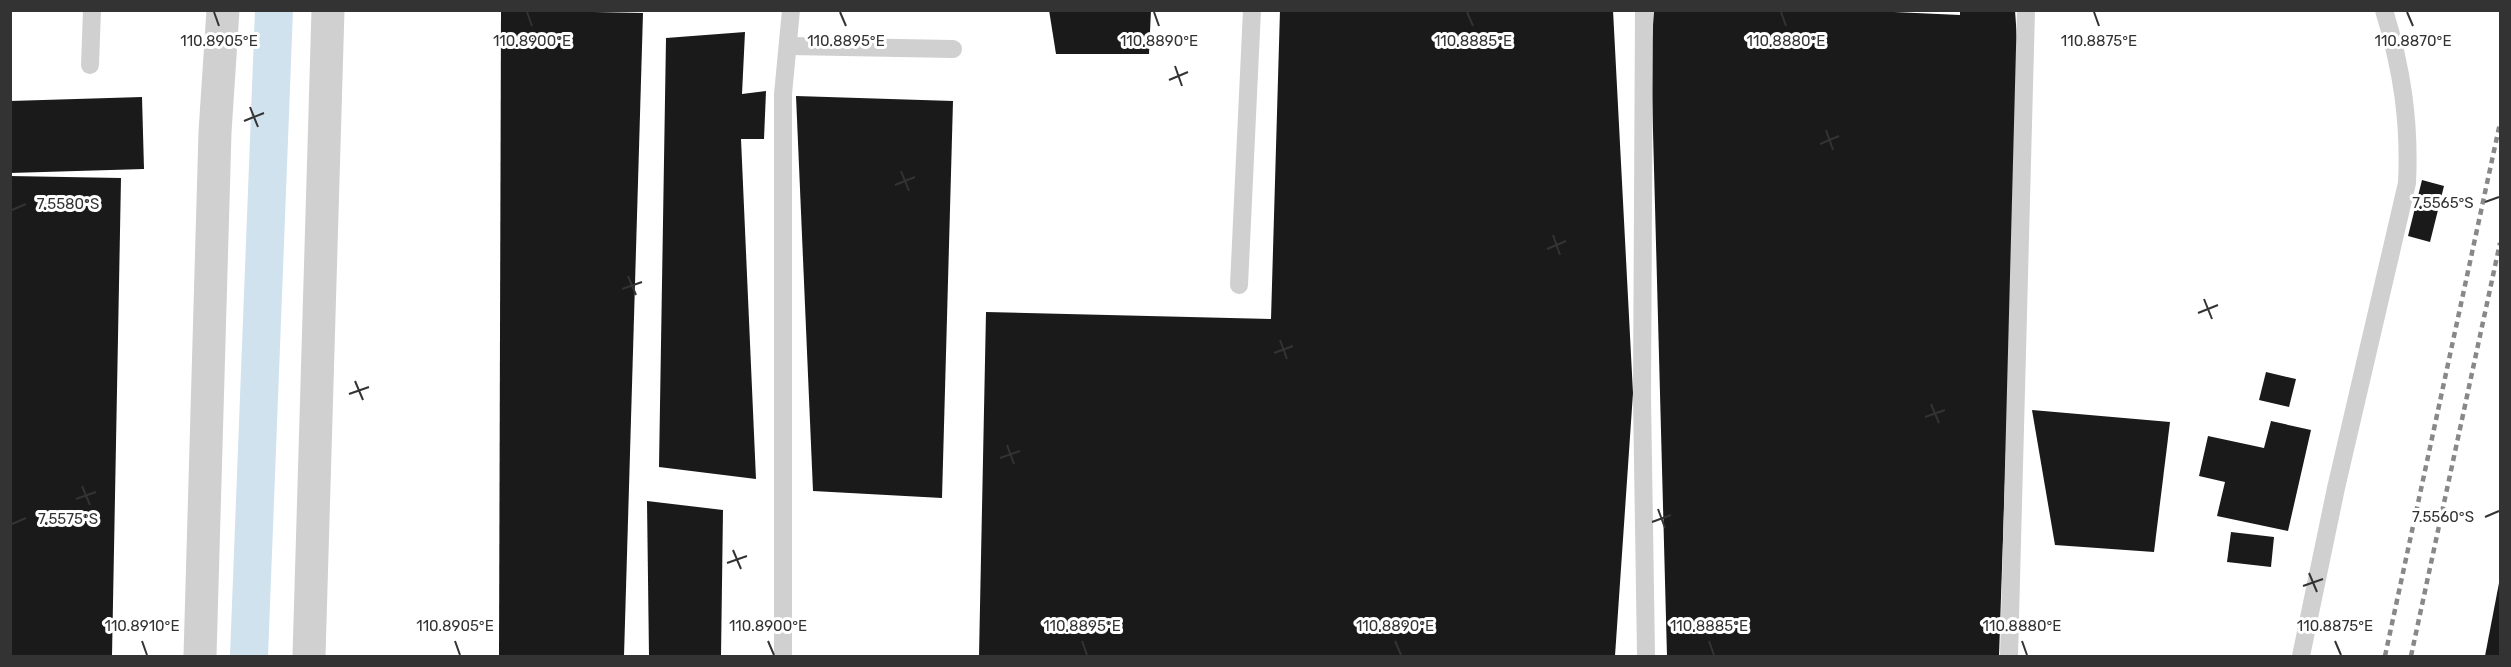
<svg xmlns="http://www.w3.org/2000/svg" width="2511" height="667" font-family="Rubik,sans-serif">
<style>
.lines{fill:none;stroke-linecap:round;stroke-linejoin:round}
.canal{stroke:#cfe2ee;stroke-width:38}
.building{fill:#1a1a1a}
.service{stroke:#d0d0d0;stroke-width:18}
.minor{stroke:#d0d0d0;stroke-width:33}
.rail{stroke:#888;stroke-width:4.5;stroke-dasharray:6 4.5;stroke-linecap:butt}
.ticks{fill:none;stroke:#333;stroke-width:2}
.ticks-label{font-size:15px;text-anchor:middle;fill:#333;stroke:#fff;stroke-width:6;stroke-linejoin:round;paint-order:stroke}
</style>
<rect width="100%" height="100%" fill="#fff"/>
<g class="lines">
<!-- canal -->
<polyline class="canal" points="249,656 274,10"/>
</g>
<!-- building -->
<g class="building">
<polygon points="501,10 643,13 624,656 499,656"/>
<polygon points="1049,10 1151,10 1149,54 1056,54"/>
<polygon points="1280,10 1613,10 1633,393 1615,656 979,656 986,312 1271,319"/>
<polygon points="1654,10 1850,10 1960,15 1960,10 2015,10 2019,68 1999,656 1667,656 1651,56"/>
<polygon points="745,32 742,94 766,91 764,139 741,139 756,479 659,467 666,38"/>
<polygon points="796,96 953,101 942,498 813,491"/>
<polygon points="142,97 144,169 10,173 10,101"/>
<polygon points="10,176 121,178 112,656 10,656"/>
<polygon points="2422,180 2444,186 2430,242 2408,236"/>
<polygon points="2266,372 2296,379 2289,407 2259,400"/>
<polygon points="2032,410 2170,422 2154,552 2055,545"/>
<polygon points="2271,421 2311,430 2288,531 2217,516 2225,482 2199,476 2208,436 2264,448"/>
<polygon points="647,501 723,510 721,656 649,656"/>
<polygon points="2231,532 2274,537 2271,567 2227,562"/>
<polygon points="2499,583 2500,656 2485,656"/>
</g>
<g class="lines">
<!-- service -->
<g class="service">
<polyline points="1644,10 1642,396 1646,655"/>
<polyline points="789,46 953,49"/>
<polyline points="90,65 92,10"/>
<polyline points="1239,285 1252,10"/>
<polyline points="783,656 783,94 791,10"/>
<polyline points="2009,656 2026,10"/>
<path d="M2301,656l35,-168 71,-305c3,-61 -5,-114 -23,-173"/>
</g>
<!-- minor -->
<g class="minor">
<polyline points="200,656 215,132 223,10"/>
<polyline points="309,656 328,10"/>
</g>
<!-- rail -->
<g class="rail">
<polyline points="2385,656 2500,123"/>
<polyline points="2411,656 2500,243"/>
</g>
</g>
<!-- ticks -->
<path class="ticks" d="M214,12l5,14M527,12l5,14M840,12l6,14M1154,12l5,14M1467,12l6,14M1781,12l5,14M2094,12l5,14M2407,12l6,14M1175,66l7,20M1169,80l19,-8M250,107l8,20M244,121l20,-8M1826,130l7,20M1820,144l19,-8M901,171l8,20M895,185l20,-8M2485,202l14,-5M12,210l14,-6M1553,235l7,20M1547,249l19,-8M628,276l8,19M622,289l20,-7M2204,299l8,20M2198,313l20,-8M1280,340l7,19M1274,353l19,-7M355,381l8,19M349,394l20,-7M1931,404l8,19M1925,417l20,-7M1007,445l7,19M1000,458l20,-7M82,486l8,19M76,499l20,-7M1658,509l7,19M2485,517l14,-6M1652,522l19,-7M12,524l14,-6M733,550l8,19M727,563l20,-7M2309,573l8,19M2303,586l20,-7M142,641l5,14M455,641l5,14M768,641l6,14M1082,641l5,14M1395,641l6,14M1709,641l5,14M2022,641l5,14M2335,641l6,14"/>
<g class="ticks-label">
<text x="219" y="46">110.8905°E</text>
<text x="532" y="46">110.8900°E</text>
<text x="846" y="46">110.8895°E</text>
<text x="1159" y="46">110.8890°E</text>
<text x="1473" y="46">110.8885°E</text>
<text x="1786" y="46">110.8880°E</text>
<text x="2099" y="46">110.8875°E</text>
<text x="2413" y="46">110.8870°E</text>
<text x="2443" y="208">7.5565°S</text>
<text x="68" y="209">7.5580°S</text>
<text x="2443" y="522">7.5560°S</text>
<text x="68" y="524">7.5575°S</text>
<text x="142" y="631">110.8910°E</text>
<text x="455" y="631">110.8905°E</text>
<text x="768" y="631">110.8900°E</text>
<text x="1082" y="631">110.8895°E</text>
<text x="1395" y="631">110.8890°E</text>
<text x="1709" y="631">110.8885°E</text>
<text x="2022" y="631">110.8880°E</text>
<text x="2335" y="631">110.8875°E</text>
</g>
<!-- border -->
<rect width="2511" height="667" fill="none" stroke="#333333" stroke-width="24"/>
</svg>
